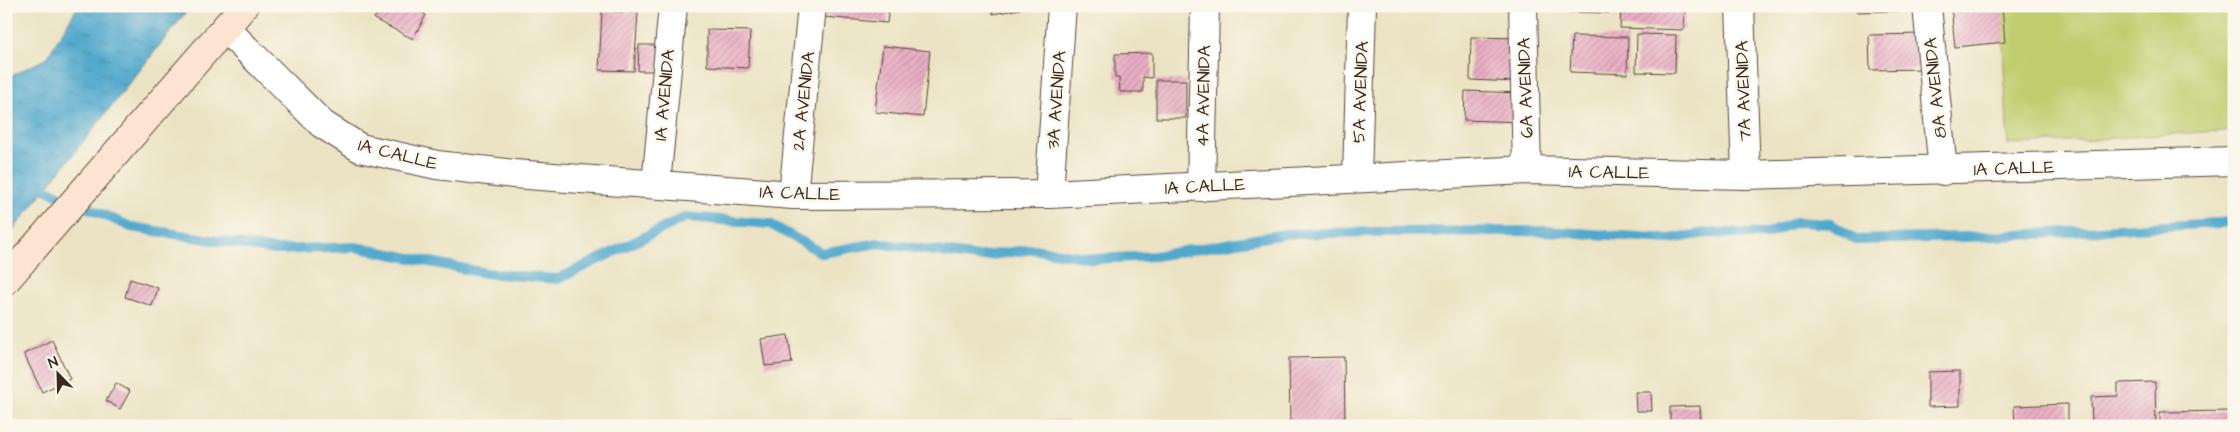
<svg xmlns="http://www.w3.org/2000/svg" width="2240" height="432" font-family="'Architects Daughter',sans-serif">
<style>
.grass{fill:#c1ce70;stroke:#7e7c47}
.water{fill:url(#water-ripples);stroke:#466976}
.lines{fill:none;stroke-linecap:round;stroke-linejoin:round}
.stream{stroke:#51a8cd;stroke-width:10}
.building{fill:url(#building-hatch)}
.minor-casing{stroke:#554637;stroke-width:30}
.secondary-casing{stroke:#554637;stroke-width:30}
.minor{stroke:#fff;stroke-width:28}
.secondary{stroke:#fde4d1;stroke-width:28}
.labels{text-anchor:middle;stroke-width:5;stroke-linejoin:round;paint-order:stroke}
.street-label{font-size:18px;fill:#3b2a1e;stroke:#fbf7ec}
</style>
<defs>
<pattern id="water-ripples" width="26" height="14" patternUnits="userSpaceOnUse" patternTransform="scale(1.25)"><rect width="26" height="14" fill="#51a8cd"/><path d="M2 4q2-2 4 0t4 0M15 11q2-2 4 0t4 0" fill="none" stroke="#4489a6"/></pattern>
<pattern id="building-hatch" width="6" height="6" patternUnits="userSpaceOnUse" patternTransform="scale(1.25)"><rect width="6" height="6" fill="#eaafc5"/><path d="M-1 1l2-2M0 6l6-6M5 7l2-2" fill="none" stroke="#bf8f9f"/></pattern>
</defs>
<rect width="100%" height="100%" fill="#fbf7ec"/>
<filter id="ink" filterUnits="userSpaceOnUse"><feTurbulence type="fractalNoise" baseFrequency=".02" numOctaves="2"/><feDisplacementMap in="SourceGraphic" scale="10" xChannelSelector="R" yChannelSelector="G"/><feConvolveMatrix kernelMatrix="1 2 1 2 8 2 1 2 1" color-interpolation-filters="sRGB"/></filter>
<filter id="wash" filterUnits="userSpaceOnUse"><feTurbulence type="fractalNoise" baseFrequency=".0096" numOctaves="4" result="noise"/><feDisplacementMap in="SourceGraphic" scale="20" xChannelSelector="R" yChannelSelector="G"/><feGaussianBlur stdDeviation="1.12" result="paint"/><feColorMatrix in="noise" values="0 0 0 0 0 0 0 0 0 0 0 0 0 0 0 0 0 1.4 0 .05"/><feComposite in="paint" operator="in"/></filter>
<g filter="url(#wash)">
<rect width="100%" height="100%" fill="#ebe3c3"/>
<!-- grass -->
<polygon class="grass" points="2001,6 2234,6 2234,130 2008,145"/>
<!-- water -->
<polygon class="water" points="78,6 187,6 187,11 6,239 6,78 47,58"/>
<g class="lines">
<!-- stream -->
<polyline class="stream" points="34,184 131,227 275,250 355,247 485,273 558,279 686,217 770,224 822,253 878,243 978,257 1033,249 1095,259 1155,256 1285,234 1370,232 1546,231 1670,239 1705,233 1767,234 1795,222 1831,224 1856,240 2000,236 2234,222"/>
</g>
<g id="blocks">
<!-- building -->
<g class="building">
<polygon points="381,6 409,6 426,15 413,39 374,19"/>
<polygon points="825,6 889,6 887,23 824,17"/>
<polygon points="992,6 1019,6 1020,9 993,14"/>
<polygon points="1569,6 1609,6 1609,13 1569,12"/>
<polygon points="1621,6 1685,6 1684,30 1620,28"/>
<polygon points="1857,6 1901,6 1901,11 1857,12"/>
<polygon points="1951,6 2002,6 2005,42 1955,47"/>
<polygon points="602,11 638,13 634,71 599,70"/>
<polygon points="707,30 750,31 748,68 707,66"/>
<polygon points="1637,34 1676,35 1675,73 1636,72"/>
<polygon points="1924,34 1924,69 1870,70 1869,35"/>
<polygon points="1572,36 1628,37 1627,74 1570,72"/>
<polygon points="1471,37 1519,38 1518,82 1470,80"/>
<polygon points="639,45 681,45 681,71 638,71"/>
<polygon points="883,46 930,51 923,117 875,112"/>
<polygon points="1152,53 1152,78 1143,77 1143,92 1120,92 1119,78 1115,78 1115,54"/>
<rect x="1156" y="80" width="30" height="38"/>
<polygon points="1465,91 1523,93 1522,122 1464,120"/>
<polygon points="130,279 158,288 152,306 125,297"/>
<polygon points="788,335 792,363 765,366 761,339"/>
<polygon points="52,340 70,379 42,392 24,354"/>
<polygon points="1344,357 1345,424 1338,423 1338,426 1290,426 1289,358"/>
<polygon points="1960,371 1960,406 1928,407 1928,372"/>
<polygon points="2155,382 2156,426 2092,426 2091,397 2118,396 2118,383"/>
<polygon points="116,383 130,391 120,409 106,401"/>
<polygon points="1635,392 1651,392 1652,411 1636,411"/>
<polygon points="2068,404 2068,426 2015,426 2014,406"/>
<polygon points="1700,406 1701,426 1670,426 1670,407"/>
<polygon points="2234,411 2234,426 2160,426 2160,412"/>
<polygon points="1069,420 1069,426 1031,426 1030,421"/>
<polygon points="1870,421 1870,426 1825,426 1825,422"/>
<polygon points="1614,423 1614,426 1570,426 1570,424"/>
</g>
</g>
</g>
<g filter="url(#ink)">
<use href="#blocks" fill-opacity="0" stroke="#554637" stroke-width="1"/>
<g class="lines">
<!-- minor casing -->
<g class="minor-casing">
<g id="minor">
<polyline points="1523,6 1527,170"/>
<polyline points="1740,6 1746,175"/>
<polyline points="1927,6 1943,171"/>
<polyline points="225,28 322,124 360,148 437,165 514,174 793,195 1049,194 1527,170 1746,175 2234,161"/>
<polyline points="1357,178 1362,6"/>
<polyline points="656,184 673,6"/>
<polyline points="1201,187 1205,6"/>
<polyline points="1049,194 1062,6"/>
<polyline points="793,195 812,6"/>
</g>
</g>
<!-- secondary casing -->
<g class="secondary-casing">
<polyline id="secondary" points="6,280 244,6"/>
</g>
<!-- minor -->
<use href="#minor" class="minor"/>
<!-- secondary -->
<use href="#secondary" class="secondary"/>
</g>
</g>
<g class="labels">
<!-- street labels -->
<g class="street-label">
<text transform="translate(1525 88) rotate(-92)" y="6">6A AVENIDA</text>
<text transform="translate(1935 88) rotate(-96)" y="6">8A AVENIDA</text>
<text transform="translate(1743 91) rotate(-92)" y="6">7A AVENIDA</text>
<text transform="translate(1360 92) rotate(-88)" y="6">5A AVENIDA</text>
<text transform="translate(664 95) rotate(-85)" y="6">1A AVENIDA</text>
<text transform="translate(1203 96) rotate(-89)" y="6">4A AVENIDA</text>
<text transform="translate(1056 100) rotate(-86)" y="6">3A AVENIDA</text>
<text transform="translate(803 101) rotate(-84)" y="6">2A AVENIDA</text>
<text transform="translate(398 154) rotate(14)" y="6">1A CALLE</text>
<text transform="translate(2014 168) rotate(-2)" y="6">1A CALLE</text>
<text transform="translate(1609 172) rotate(1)" y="6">1A CALLE</text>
<text transform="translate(1205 186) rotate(-3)" y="6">1A CALLE</text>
<text transform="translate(800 193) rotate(2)" y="6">1A CALLE</text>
</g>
</g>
<!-- margin -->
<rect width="2240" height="432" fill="none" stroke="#fbf7ec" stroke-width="25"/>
<!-- north arrow -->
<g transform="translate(58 374) rotate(337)" stroke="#fbf7ec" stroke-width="4" paint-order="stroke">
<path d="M0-4L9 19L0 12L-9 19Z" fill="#3b2a1e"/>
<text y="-8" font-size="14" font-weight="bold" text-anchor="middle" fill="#3b2a1e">N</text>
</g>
</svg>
